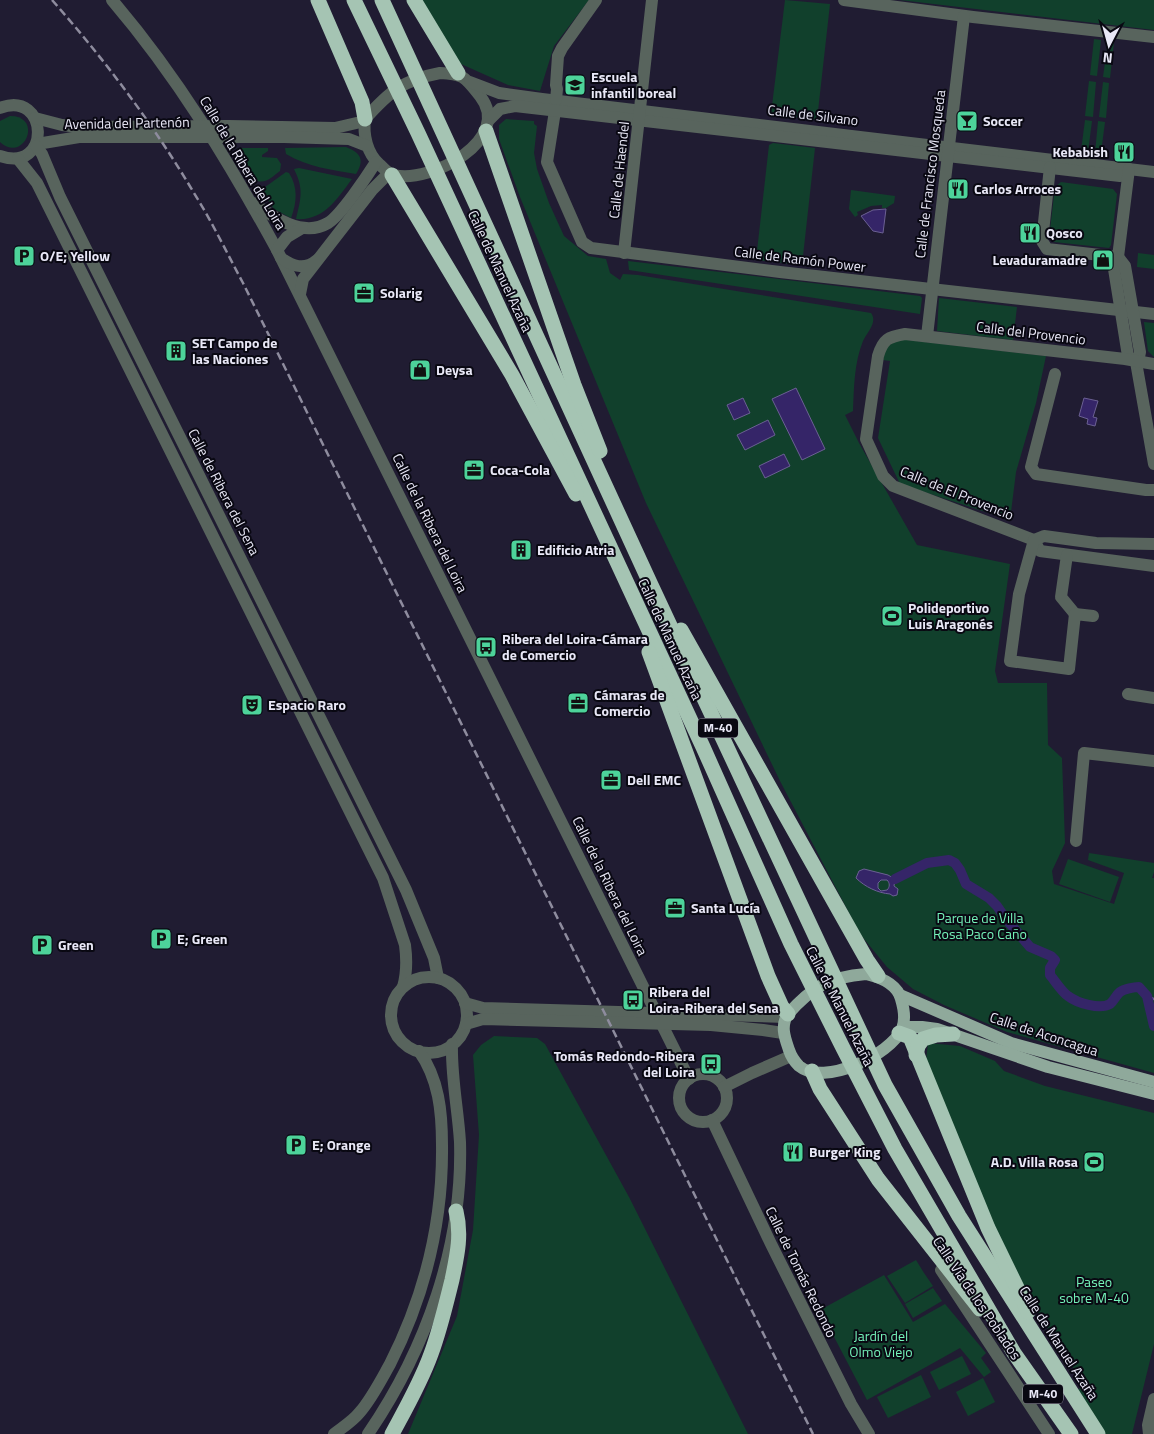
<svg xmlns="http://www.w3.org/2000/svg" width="1154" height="1434" font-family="'Titillium Web',sans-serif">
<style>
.green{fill:#11402c}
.water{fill:#352568;stroke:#6b6093;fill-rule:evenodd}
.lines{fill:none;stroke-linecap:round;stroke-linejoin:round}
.stream{stroke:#6b6093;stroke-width:2.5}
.canal{stroke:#352568;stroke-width:10}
.minor{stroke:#58645d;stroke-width:12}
.major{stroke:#8fa99b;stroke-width:12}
.highway{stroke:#a5c4b3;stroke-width:15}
.rail{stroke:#8e8c9e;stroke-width:2.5;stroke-dasharray:8 4;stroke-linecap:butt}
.labels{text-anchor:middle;stroke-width:4;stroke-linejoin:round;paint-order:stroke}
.shield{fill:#090812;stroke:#a6a5b2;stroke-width:1}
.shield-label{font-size:12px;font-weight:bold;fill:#e9e8f7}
.poi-label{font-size:14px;font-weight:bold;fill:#e9e8f7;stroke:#090812;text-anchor:start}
.street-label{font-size:14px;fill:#e9e8f7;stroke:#090812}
.park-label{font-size:14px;fill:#75f4ba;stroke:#090812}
</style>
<rect width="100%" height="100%" fill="#201c32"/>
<!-- green -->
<g class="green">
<polygon points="420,0 589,0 554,46 540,91 508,85 461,64"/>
<polygon points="785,0 830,4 817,120 771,114"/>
<polygon points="900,0 1154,0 1154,30"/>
<polygon points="1094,39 1101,40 1097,76 1090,75"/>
<polygon points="1108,41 1114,42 1110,78 1103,77"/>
<polygon points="1089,81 1096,82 1093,117 1085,116"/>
<polygon points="1103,82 1109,83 1106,118 1099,117"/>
<path d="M10,116c34,0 14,48 -10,26v-21z"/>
<path d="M506,119l28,2v3l3,2 -3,27 3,16 12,34 15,33 24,20 18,3 4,14 10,7 3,-6 15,1 233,38c7,9 -4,19 -8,28 -9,22 -9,47 -10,70l-8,4 14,28 58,102 93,19 -15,107 3,12h49l1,62 14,13 3,85 -13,28 2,13 60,20 10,-31 -36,-13 1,-7 65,10v9l-2,6h2v195l-147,-41 -63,-27 -31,-16 -26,-22 -27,-33 -80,-153 -134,-278 -126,-306 -21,-58v-14z"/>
<polygon points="1085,120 1092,121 1088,152 1081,151"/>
<polygon points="1098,121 1105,122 1101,153 1095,153"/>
<polygon points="773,143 815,148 802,265 756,260 769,145"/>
<path d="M346,147c15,6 19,13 10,27 -24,-4 -48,-7 -70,-20l-1,-6z"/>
<path d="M237,148h31v3l-6,4v2l15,1 4,6 -1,7c-8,6 -15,14 -25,9z"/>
<path d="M299,168l53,11c-15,20 -28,42 -56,40 5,-21 8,-30 -2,-50z"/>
<path d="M286,172l3,1c9,14 8,29 2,45l-17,-9 -13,-19z"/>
<polygon points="1061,182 1113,189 1117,194 1111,245 1109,248 1054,242 1049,238 1055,187"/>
<polygon points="851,190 895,196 894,203 886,208 882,208 882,205 871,206 857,212 858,215 855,217 849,209"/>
<polygon points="1138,253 1154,255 1154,269 1137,267"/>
<polygon points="628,261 920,296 922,298 920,314 629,270"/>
<polygon points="939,298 1017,307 1013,340 937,331"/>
<polygon points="1144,322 1154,323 1154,357 1148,351"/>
<polygon points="899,339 1046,356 1036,403 1016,472 1010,520 900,484 878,438 890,361 883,360 886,347"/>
<polygon points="1068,859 1119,877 1110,902 1059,884"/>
<polygon points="494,1036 537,1038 545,1044 629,1197 748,1434 408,1434 457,1316 473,1230 479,1135 473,1055 481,1045"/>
<polygon points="928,1043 960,1046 995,1061 1004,1071 1045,1086 1154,1113 1154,1344 1132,1434 1104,1434 1075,1392 1084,1385 1037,1312 982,1201 926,1061"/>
<polygon points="916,1260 924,1273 922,1274 924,1273 933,1286 905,1303 887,1276"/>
<polygon points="884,1275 913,1322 945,1304 986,1353 981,1358 991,1372 984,1377 960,1348 867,1400 820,1310"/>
<polygon points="933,1288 942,1301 913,1318 905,1304"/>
<polygon points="962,1356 971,1374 939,1390 930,1372"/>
<polygon points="921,1375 931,1397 888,1418 877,1397"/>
<polygon points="983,1378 995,1402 968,1416 956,1392"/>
</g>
<!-- water -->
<g class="water">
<polygon points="886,209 883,233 873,231 861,216 873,210"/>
<polygon points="796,388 825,449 802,460 772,399"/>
<polygon points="743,398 750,413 734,420 727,405"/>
<polygon points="1084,398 1098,401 1093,417 1097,418 1095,426 1087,424 1088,419 1079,416"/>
<polygon points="768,420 775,435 745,450 737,435"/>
<polygon points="784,454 790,466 765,478 759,466"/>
<path d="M864,869l24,6 7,4 -1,7 4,3 -1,6 -4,1 -3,-2c-12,-1 -25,-7 -34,-16l3,-7zM881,880h6c3,3 3,7 0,10l-6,1 -3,-3v-5z"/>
</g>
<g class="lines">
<!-- stream -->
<polyline class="stream" points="1147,996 1154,999"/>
<!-- canal -->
<path class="canal" d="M895,879l32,-16 22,-3 6,3 5,7 6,14 23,14 8,8 9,13 24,28 21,9 4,4 -5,8v7c6,7 11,16 18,21 9,7 32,14 42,8 4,-3 6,-9 10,-12 4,-3 14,-5 19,-5l8,9 7,30"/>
<!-- minor -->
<g class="minor">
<path d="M112,0c65,76 117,162 165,250l412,829"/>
<polyline points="844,0 973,17 1154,37"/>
<path d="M440,73c24,1 25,4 40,23 34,43 -49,88 -86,79 -6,-1 -10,-7 -15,-11 -12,-11 -16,-29 -14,-45 25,-28 38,-39 75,-46z"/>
<polyline points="470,82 499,93 542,99 1154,172"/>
<polyline points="556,100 557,89 556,85 558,56 562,48 596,0"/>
<path d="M0,108c49,-19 52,66 0,48"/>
<polyline points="555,111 547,162 582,242 591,248 780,272 1154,314"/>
<polyline points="35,118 62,125 79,127 228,126 335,128 365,121"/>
<polyline points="489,120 500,109 515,106 1120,176"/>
<polyline points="37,144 79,137 284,137 349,139 367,146"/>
<polyline points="36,146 42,154 60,197 406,890 434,958 438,978"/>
<path d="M18,159l19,24 346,695 22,67c2,15 2,28 -2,42"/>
<polyline points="1050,167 1042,241 1047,249 1118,257"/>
<polyline points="1129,169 1118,257 1114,269 1128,356 1136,362"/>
<path d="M253,203c20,14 50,35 75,20 13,-8 39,-47 48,-61"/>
<polyline points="277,250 287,237 302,228"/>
<polyline points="624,253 652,0"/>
<polyline points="1118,257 1125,266 1140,352 1139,357 1136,362 1154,464"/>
<path d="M281,258c11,8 23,13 36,2"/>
<polyline points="300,294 303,279 372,190 389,173"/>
<polyline points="927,336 964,16"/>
<polyline points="1055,374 1031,467 1036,474 1146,490 1154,490"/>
<path d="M1034,540l-141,-54 -10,-10 -17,-37 12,-83c5,-17 10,-19 27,-22l220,25 29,5"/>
<polyline points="1034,540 1040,551 1154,566"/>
<polyline points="1067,555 1061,597 1075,614"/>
<polyline points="1093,616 1075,614 1069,669 1010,661 1019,594 1034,540 1044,536 1096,543 1154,544"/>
<polyline points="1128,694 1154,698"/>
<polyline points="1076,841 1084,753 1154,761"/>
<circle cx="429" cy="1015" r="38"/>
<polyline points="465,1003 483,1008 786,1017"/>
<polyline points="466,1024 483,1019 711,1025 763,1030 783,1033"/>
<circle cx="703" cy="1098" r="24"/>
<polyline points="724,1087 752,1073 791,1056"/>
<polyline points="712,1120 771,1244 851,1404 869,1434"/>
<polyline points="941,1270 1049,1434"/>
<path d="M334,1434c9,-7 19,-13 26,-22 12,-14 21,-32 30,-48 35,-69 53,-142 52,-219 0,-33 -3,-66 -23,-94"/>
<path d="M368,1434c58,-85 95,-188 92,-292 -2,-33 -9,-65 -8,-98"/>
<polyline points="1149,1434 1148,1425 1154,1399"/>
</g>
<!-- major -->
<g class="major">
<path d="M866,974c13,3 31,10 35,25 3,10 5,20 1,30 -12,26 -78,58 -103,37 -4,-4 -8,-10 -10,-16 -4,-12 -9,-24 -1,-36 24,-27 41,-37 78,-40z"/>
<polyline points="900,995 1011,1043 1154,1082"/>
<polyline points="903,1027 922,1027 937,1029 1048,1067 1154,1094"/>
</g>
<!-- highway -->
<g class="highway">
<polyline points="318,0 362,102 365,119"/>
<polyline points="354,0 418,133 703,747 791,944 843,1048 895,1149 1014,1353 1071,1434"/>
<polyline points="382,0 651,585 885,1085 959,1216 1098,1434"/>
<polyline points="414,0 458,73"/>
<polyline points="486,131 574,385 600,451"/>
<polyline points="392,175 512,375 576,494"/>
<polyline points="681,630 867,960 878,976"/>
<polyline points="649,652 768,976 782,1007 788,1014"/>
<polyline points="899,1033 910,1037 988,1228 1023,1300 1028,1312"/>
<polyline points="916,1055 918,1046 923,1039 936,1035 953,1034"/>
<polyline points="812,1071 820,1089 878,1179 980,1309"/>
<path d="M392,1434c14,-26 29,-52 39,-80 9,-24 15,-50 21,-74 5,-24 10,-45 4,-69"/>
</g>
<!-- rail -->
<path class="rail" d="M52,0c53,60 101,124 142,193 18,29 33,60 49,90l570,1151"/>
</g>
<!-- icons -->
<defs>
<g id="school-square" transform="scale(1.125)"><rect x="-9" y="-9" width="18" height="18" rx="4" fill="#4dd39a" stroke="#090812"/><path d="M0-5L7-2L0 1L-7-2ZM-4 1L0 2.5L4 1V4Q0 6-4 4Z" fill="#111"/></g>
<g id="bar-square" transform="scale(1.125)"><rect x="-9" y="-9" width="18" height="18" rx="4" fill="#4dd39a" stroke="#090812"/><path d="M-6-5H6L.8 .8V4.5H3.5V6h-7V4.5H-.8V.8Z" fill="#111"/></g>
<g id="restaurant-square" transform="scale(1.125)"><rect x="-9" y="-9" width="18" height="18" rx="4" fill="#4dd39a" stroke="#090812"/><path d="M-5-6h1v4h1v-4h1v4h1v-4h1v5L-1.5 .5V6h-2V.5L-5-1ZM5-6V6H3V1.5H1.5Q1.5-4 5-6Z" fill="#111"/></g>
<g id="parking-square" transform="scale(1.125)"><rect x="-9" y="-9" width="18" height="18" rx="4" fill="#4dd39a" stroke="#090812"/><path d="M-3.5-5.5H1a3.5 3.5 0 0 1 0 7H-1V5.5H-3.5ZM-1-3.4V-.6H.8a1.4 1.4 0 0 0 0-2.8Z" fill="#111"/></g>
<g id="shop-square" transform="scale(1.125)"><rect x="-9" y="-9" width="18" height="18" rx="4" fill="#4dd39a" stroke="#090812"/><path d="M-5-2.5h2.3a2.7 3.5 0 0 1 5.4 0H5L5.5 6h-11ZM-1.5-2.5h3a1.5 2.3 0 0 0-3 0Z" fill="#111"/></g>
<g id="office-square" transform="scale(1.125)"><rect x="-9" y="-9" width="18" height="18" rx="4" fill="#4dd39a" stroke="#090812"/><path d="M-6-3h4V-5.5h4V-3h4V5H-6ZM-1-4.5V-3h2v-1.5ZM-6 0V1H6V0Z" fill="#111"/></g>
<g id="building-square" transform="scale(1.125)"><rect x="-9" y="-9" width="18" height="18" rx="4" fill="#4dd39a" stroke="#090812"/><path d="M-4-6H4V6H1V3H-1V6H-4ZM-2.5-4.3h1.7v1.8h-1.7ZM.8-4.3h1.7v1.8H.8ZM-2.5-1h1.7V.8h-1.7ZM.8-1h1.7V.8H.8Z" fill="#111"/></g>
<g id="stadium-square" transform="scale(1.125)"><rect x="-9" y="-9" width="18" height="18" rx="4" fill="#4dd39a" stroke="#090812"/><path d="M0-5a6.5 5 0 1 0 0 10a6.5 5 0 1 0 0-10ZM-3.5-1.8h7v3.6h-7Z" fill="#111"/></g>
<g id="bus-square" transform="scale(1.125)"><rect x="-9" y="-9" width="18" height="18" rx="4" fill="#4dd39a" stroke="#090812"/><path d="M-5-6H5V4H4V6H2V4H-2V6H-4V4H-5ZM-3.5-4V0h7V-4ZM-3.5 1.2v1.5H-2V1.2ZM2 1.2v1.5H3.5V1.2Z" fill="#111"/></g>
<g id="theatre-square" transform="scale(1.125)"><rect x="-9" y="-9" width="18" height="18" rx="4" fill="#4dd39a" stroke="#090812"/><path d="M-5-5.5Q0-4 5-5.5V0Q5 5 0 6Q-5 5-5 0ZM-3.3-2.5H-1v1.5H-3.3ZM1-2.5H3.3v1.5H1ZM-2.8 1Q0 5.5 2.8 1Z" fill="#111"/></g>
</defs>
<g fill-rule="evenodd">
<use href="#school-square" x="575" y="85"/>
<use href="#bar-square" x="967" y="121"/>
<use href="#restaurant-square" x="1124" y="152"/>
<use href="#restaurant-square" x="958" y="189"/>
<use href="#restaurant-square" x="1030" y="233"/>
<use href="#parking-square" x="24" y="256"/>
<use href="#shop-square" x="1103" y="260"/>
<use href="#office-square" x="364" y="293"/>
<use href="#building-square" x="176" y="351"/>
<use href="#shop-square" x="420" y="370"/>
<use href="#office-square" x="474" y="470"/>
<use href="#building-square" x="521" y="550"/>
<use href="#stadium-square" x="892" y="616"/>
<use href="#bus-square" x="486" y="647"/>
<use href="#office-square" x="578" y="703"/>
<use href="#theatre-square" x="252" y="705"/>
<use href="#office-square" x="611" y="780"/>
<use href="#office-square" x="675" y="908"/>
<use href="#parking-square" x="161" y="939"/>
<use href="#parking-square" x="42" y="945"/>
<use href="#bus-square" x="633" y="1000"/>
<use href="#bus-square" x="711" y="1064"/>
<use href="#parking-square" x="296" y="1145"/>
<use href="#restaurant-square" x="793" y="1152"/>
<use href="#stadium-square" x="1094" y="1162"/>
</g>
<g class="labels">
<!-- shield labels -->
<g class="shield">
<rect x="698" y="718.5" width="40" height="19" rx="4"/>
<rect x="1023" y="1384.5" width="40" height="19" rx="4"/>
</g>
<g class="shield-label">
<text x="718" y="732">M-40</text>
<text x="1043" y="1398">M-40</text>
</g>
<!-- poi labels -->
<g class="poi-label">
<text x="591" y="82">Escuela<tspan x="591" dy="16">infantil boreal</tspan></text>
<text x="983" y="126">Soccer</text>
<text x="1108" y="157" text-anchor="end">Kebabish</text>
<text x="974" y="194">Carlos Arroces</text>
<text x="1046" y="238">Qosco</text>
<text x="40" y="261">O/E; Yellow</text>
<text x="1087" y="265" text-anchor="end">Levaduramadre</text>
<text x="380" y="298">Solarig</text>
<text x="192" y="348">SET Campo de<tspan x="192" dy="16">las Naciones</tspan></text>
<text x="436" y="375">Deysa</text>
<text x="490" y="475">Coca-Cola</text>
<text x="537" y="555">Edificio Atria</text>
<text x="908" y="613">Polideportivo<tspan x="908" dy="16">Luis Aragonés</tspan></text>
<text x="502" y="644">Ribera del Loira-Cámara<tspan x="502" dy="16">de Comercio</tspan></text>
<text x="594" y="700">Cámaras de<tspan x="594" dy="16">Comercio</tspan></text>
<text x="268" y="710">Espacio Raro</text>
<text x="627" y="785">Dell EMC</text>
<text x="691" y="913">Santa Lucía</text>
<text x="177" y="944">E; Green</text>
<text x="58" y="950">Green</text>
<text x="649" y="997">Ribera del<tspan x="649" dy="16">Loira-Ribera del Sena</tspan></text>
<text x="695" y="1061" text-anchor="end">Tomás Redondo-Ribera<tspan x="695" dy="16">del Loira</tspan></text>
<text x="312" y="1150">E; Orange</text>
<text x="809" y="1157">Burger King</text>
<text x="1078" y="1167" text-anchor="end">A.D. Villa Rosa</text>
</g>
<!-- street labels -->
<g class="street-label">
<text transform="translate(813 115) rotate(7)" y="5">Calle de Silvano</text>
<text transform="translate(127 123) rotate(-1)" y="5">Avenida del Partenón</text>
<text transform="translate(243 163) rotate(59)" y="5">Calle de la Ribera del Loira</text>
<text transform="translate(619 170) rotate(-84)" y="5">Calle de Haendel</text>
<text transform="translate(930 174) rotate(-83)" y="5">Calle de Francisco Mosqueda</text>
<text transform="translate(800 259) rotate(7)" y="5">Calle de Ramón Power</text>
<text transform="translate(500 271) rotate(65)" y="5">Calle de Manuel Azaña</text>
<text transform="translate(1031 333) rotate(7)" y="5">Calle del Provencio</text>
<text transform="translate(224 492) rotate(63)" y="5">Calle de Ribera del Sena</text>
<text transform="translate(957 493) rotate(22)" y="5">Calle de El Provencio</text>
<text transform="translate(430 523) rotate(64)" y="5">Calle de la Ribera del Loira</text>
<text transform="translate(670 639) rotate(65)" y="5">Calle de Manuel Azaña</text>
<text transform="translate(610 886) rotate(64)" y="5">Calle de la Ribera del Loira</text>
<text transform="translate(840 1006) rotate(63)" y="5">Calle de Manuel Azaña</text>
<text transform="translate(1044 1034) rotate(18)" y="5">Calle de Aconcagua</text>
<text transform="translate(801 1272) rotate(64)" y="5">Calle de Tomás Redondo</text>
<text transform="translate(977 1298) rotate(56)" y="5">Calle Vía de los Poblados</text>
<text transform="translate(1059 1343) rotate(57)" y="5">Calle de Manuel Azaña</text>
</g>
<!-- park labels -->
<g class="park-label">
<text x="980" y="923">Parque de Villa<tspan x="980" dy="16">Rosa Paco Caño</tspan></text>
<text x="1094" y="1287">Paseo<tspan x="1094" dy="16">sobre M-40</tspan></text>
<text x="881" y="1341">Jardín del<tspan x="881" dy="16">Olmo Viejo</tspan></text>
</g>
</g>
<!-- north arrow -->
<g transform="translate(1109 45) rotate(186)" stroke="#090812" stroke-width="4" paint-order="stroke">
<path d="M0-4L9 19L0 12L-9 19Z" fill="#e9e8f7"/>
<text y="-8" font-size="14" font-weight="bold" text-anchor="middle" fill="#e9e8f7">N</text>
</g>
</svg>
